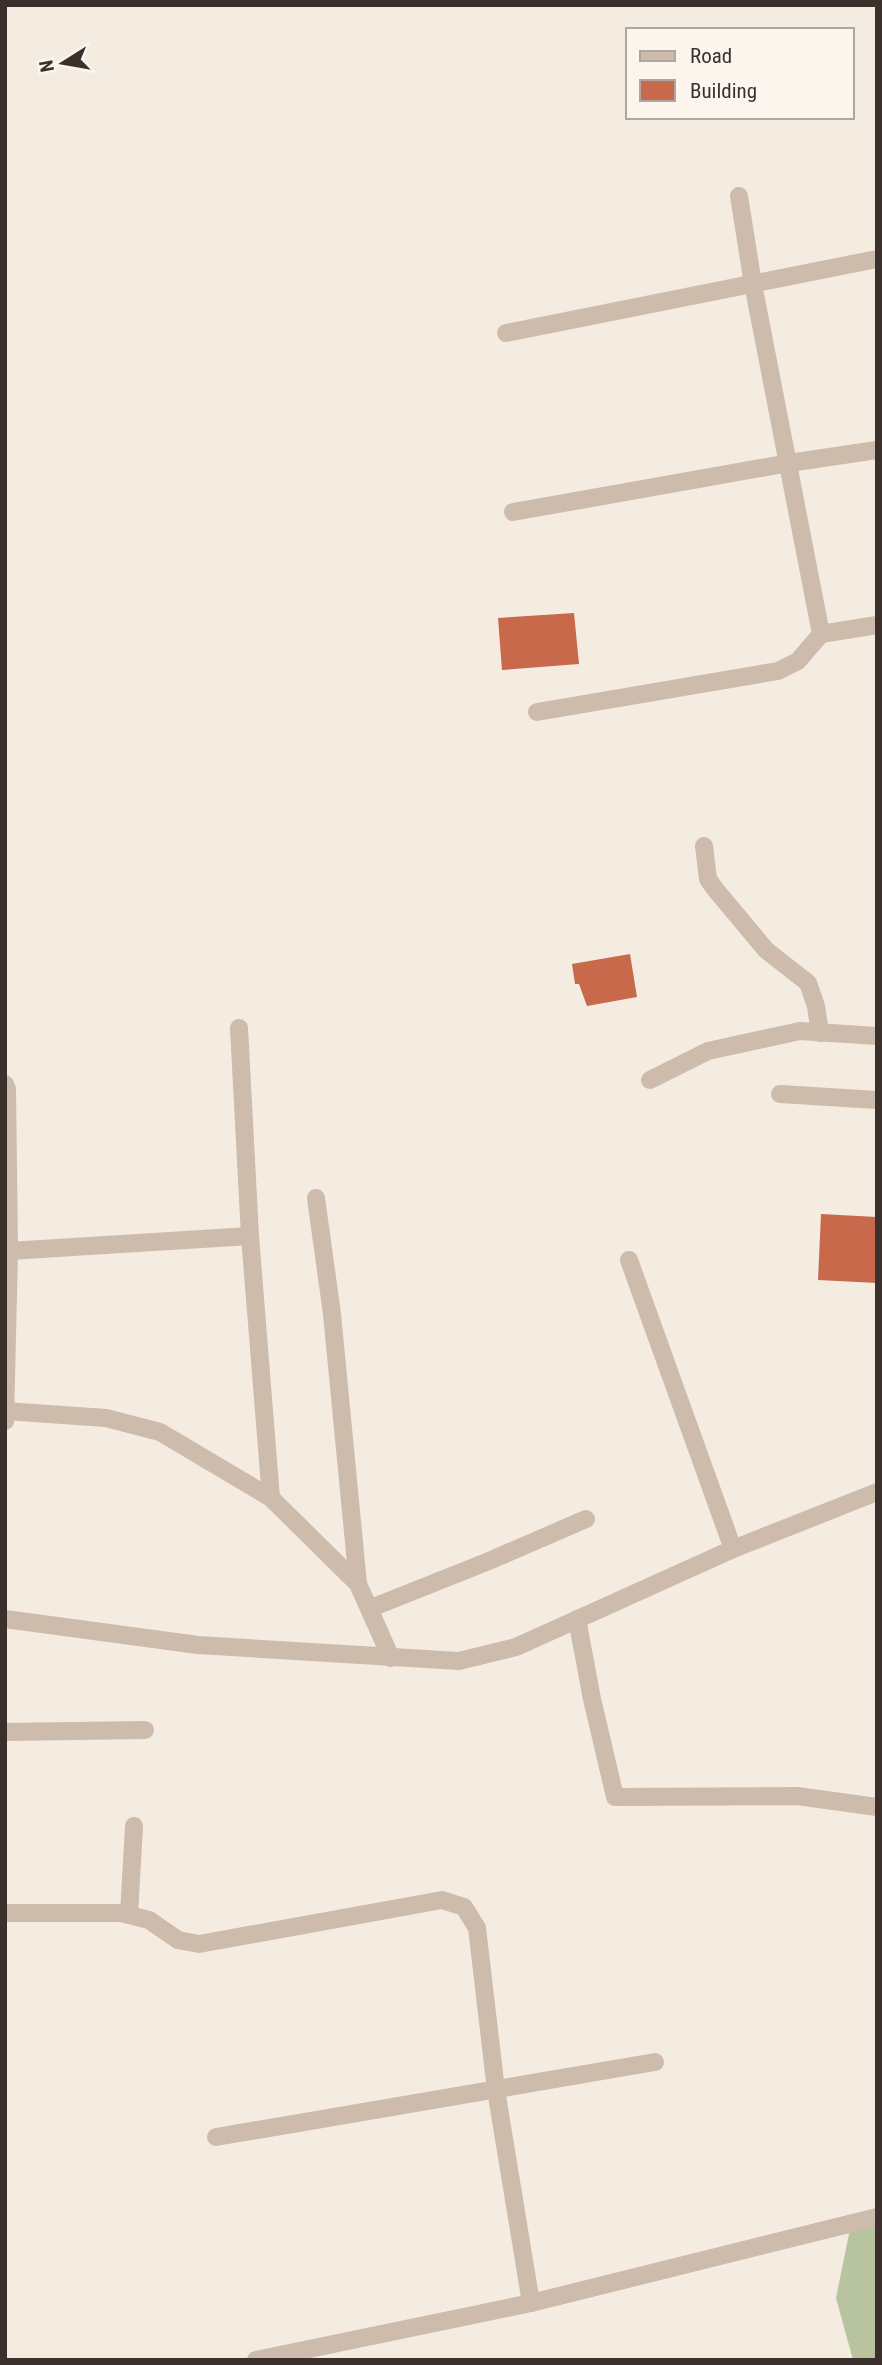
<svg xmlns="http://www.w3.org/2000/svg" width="882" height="2365" font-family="'Roboto Condensed',sans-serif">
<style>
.green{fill:#b8c4a0}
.building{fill:#c8694b}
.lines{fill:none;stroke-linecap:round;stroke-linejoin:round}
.lane{stroke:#cdbbac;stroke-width:18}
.street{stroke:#cdbbac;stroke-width:18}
</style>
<rect width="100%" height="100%" fill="#f4ebe1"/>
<!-- green -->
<polygon class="green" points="877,2215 877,2360 853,2360 836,2298 851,2224"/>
<!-- building -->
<g class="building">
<polygon points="574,613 579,664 502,670 498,618"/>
<polygon points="630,954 637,997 587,1006 579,984 575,984 572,964"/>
<polygon points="821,1214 877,1217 877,1283 818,1280"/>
</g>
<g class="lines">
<!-- lane -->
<g class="lane">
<polyline points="577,1619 592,1699 615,1797 797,1796 877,1807"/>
<polyline points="129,1915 134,1826"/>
</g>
<!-- street -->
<g class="street">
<polyline points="506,333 877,259"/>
<polyline points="513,512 789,463 877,450"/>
<polyline points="821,634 877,625"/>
<polyline points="537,712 778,671 798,661 821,634 753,284 739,196"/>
<polyline points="704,846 708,879 715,889 766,950 808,983 816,1006 820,1033"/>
<polyline points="239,1028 250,1236 271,1498"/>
<polyline points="650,1080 708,1051 800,1031 877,1036"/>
<polyline points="5,1084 7,1089 9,1251 5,1421"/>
<polyline points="780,1094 877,1100"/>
<polyline points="316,1198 332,1314 358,1584"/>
<polyline points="9,1251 250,1236"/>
<polyline points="629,1260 733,1549"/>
<polyline points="5,1411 106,1418 160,1432 271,1498 358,1584 391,1658"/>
<polyline points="371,1608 489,1561 586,1519"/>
<polyline points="5,1619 198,1645 459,1661 516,1647 733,1549 877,1492"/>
<polyline points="5,1732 145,1730"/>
<polyline points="5,1913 121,1913 149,1920 178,1940 199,1944 442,1900 464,1907 477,1928 496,2090 531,2303"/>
<polyline points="216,2137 655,2062"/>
<polyline points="256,2360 531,2303 877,2217"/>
</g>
</g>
<!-- border -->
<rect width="882" height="2365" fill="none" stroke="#3b302b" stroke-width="14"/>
<!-- legend -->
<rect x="626" y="28" width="228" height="91" fill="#fbf5ee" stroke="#aea6a0" stroke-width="2"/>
<rect x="640" y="51" width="35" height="10" fill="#cdbbac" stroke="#aea6a0" stroke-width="2"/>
<text x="690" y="63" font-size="21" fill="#3b302b">Road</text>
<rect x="640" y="80" width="35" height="21" fill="#c8694b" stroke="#aea6a0" stroke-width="2"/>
<text x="690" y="98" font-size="21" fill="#3b302b">Building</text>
<!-- north arrow -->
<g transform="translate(63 63) rotate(259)" stroke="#fbf5ee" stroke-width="5" paint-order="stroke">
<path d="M0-5L12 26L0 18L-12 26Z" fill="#3b302b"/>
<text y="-10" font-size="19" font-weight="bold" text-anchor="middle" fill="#3b302b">N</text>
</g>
</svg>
